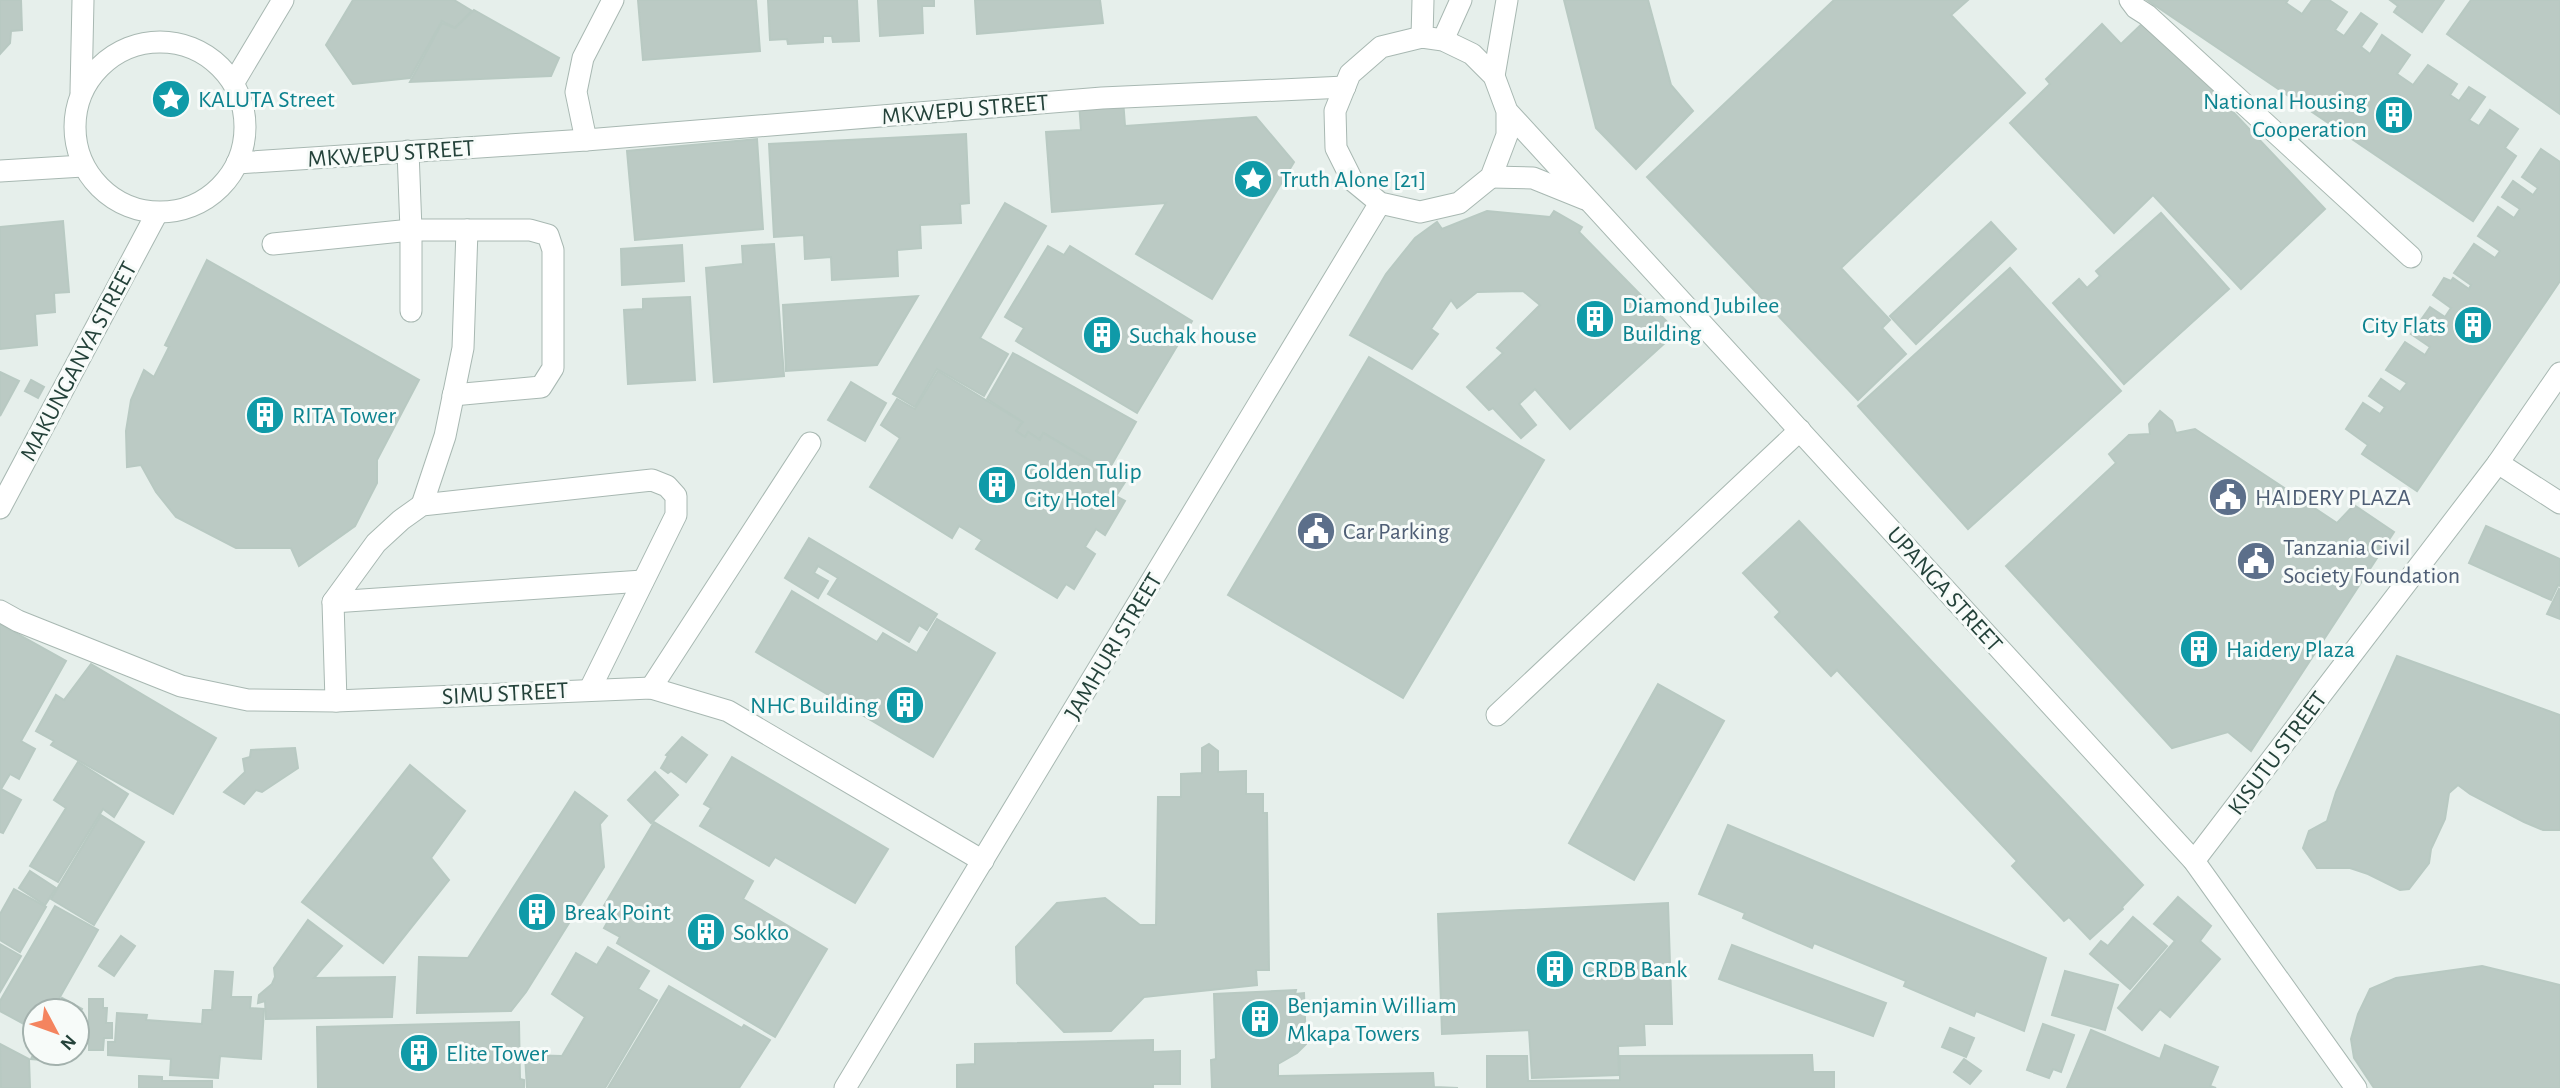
<svg xmlns="http://www.w3.org/2000/svg" width="2560" height="1088" font-family="'Alegreya Sans',sans-serif">
<style>
.building{fill:#bbcac4;stroke:#b8c9c2;stroke-width:2}
.lines{fill:none;stroke-linecap:round;stroke-linejoin:round}
.service-casing{stroke:#a8b8b2;stroke-width:23}
.minor-casing{stroke:#a8b8b2;stroke-width:23}
.tertiary-casing{stroke:#a8b8b2;stroke-width:23}
.service{stroke:#fff;stroke-width:21}
.minor{stroke:#fff;stroke-width:21}
.tertiary{stroke:#fff;stroke-width:21}
.labels{text-anchor:middle;stroke-width:6;stroke-linejoin:round;paint-order:stroke}
.culture-label{font-size:24px;fill:#0d838f;stroke:#f7fbf9;text-anchor:start}
.street-label{font-size:24px;fill:#24423a;stroke:#f7fbf9}
.service-label{font-size:24px;fill:#4e5e75;stroke:#f7fbf9;text-anchor:start}
</style>
<rect width="100%" height="100%" fill="#e6efeb"/>
<!-- building -->
<g class="building">
<polygon points="0,0 21,0 22,30 11,31 10,43 0,54"/>
<polygon points="353,0 454,0 472,11 455,28 442,21 410,78 353,84 326,45"/>
<polygon points="638,0 756,0 760,51 643,60"/>
<polygon points="768,0 857,0 859,41 833,42 832,36 823,36 823,42 788,44 787,39 770,40"/>
<polygon points="878,0 934,0 934,6 922,6 923,33 880,36"/>
<polygon points="975,0 1100,0 1103,23 977,34"/>
<polygon points="1564,0 1648,0 1671,85 1693,111 1636,169 1596,128"/>
<polygon points="1834,0 1968,0 1951,15 2025,93 1841,268 1890,320 1882,328 1906,354 1858,400 1647,177"/>
<polygon points="2147,0 2288,0 2286,3 2302,14 2312,0 2329,0 2347,12 2335,30 2344,36 2361,13 2377,24 2361,47 2370,54 2382,35 2410,55 2397,74 2413,85 2428,65 2457,84 2450,95 2459,101 2469,87 2485,97 2469,120 2479,126 2490,110 2518,129 2505,148 2516,156 2473,221"/>
<polygon points="2390,0 2444,0 2422,32 2394,12 2398,6"/>
<polygon points="2471,0 2560,0 2560,114 2447,34"/>
<polygon points="474,10 559,58 551,76 410,82 442,23 455,28"/>
<polygon points="2146,20 2325,209 2241,289 2153,195 2114,233 2010,123 2050,84 2046,79 2102,24 2121,44"/>
<polygon points="1123,99 1125,126 1256,117 1294,162 1212,299 1136,254 1166,203 1052,212 1046,132 1081,130 1079,102"/>
<polygon points="966,134 969,203 960,204 961,223 920,225 921,248 897,250 898,276 832,280 831,257 805,259 804,235 774,237 769,144"/>
<polygon points="757,139 763,229 635,240 627,151"/>
<polygon points="2541,149 2560,162 2560,281 2417,491 2362,454 2368,445 2346,429 2363,403 2380,414 2385,407 2369,396 2381,379 2400,392 2407,383 2386,370 2405,342 2425,355 2430,347 2411,334 2430,307 2445,317 2451,308 2433,295 2444,278 2451,281 2453,278 2469,289 2471,285 2454,273 2474,244 2495,258 2500,251 2478,236 2498,207 2514,218 2520,209 2502,197 2513,181 2533,195 2538,188 2522,177"/>
<polygon points="1005,203 1046,226 980,338 1008,354 984,396 937,369 915,407 893,394"/>
<polygon points="1487,211 1550,217 1554,211 1582,227 1579,232 1677,332 1570,429 1535,389 1519,404 1536,425 1521,438 1493,408 1489,410 1467,387 1503,353 1497,348 1540,305 1523,291 1477,292 1457,308 1451,300 1431,329 1438,334 1412,369 1350,335 1386,274 1415,238 1437,222 1442,229"/>
<polygon points="2161,213 2229,289 2124,384 2053,303 2079,279 2087,288 2100,276 2096,271"/>
<polygon points="63,221 69,292 54,293 55,312 35,314 37,345 0,349 0,227"/>
<polygon points="1991,222 2016,249 1916,344 1890,316"/>
<polygon points="774,244 784,376 714,382 706,268 743,264 742,246"/>
<polygon points="682,245 684,281 622,285 621,249"/>
<polygon points="1048,246 1064,255 1070,246 1192,321 1137,413 1016,341 1024,328 1005,317"/>
<polygon points="207,260 419,380 377,460 377,483 355,526 299,566 291,548 236,548 176,517 156,492 141,465 127,467 126,431 131,400 144,370 154,377 169,347 165,345"/>
<polygon points="2010,268 2121,391 1968,529 1858,406"/>
<polygon points="918,296 877,365 786,371 783,305"/>
<polygon points="690,297 695,380 628,384 624,310 643,309 643,299"/>
<polygon points="1013,353 1136,422 1108,471 1044,433 1039,439 1028,432 1025,437 1016,431 1023,422 987,399"/>
<polygon points="1369,357 1544,460 1403,698 1228,595"/>
<polygon points="938,371 1022,422 1016,431 1025,437 1028,432 1040,440 1043,433 1125,482 1116,496 1125,501 1105,535 1096,529 1085,547 1095,554 1074,589 1066,584 1057,598 976,549 982,540 959,526 952,538 870,487 900,438 881,425 897,399 915,409"/>
<polygon points="0,372 19,381 0,416"/>
<polygon points="31,380 44,387 38,398 25,391"/>
<polygon points="851,382 886,403 865,441 828,420"/>
<polygon points="2160,411 2172,421 2176,433 2195,429 2337,523 2354,505 2394,532 2251,751 2228,732 2172,748 2006,566 2116,463 2109,454 2129,435 2150,434 2149,424"/>
<polygon points="1799,521 2143,885 2122,907 2123,909 2090,939 2069,917 2064,921 2012,866 2017,861 1837,670 1831,676 1775,617 1780,612 1743,573"/>
<polygon points="2486,526 2560,559 2560,586 2558,585 2551,600 2469,563"/>
<polygon points="809,538 937,614 927,630 919,625 909,642 828,594 838,578 818,566 814,573 828,581 818,598 785,578"/>
<polygon points="2559,589 2560,590 2560,619 2547,614"/>
<polygon points="792,591 877,642 883,633 917,653 937,619 995,653 933,757 756,652"/>
<polygon points="0,624 66,661 21,741 35,749 19,779 10,774 1,789 21,800 3,833 0,832"/>
<polygon points="2397,656 2560,715 2560,830 2543,830 2524,822 2470,794 2458,785 2449,793 2445,819 2431,849 2429,863 2409,889 2400,890 2368,874 2350,868 2317,868 2303,848 2309,831 2327,821 2336,792"/>
<polygon points="91,664 216,738 173,814 51,745 54,741 36,731 56,695 64,700"/>
<polygon points="1658,684 1724,721 1634,880 1569,843"/>
<polygon points="682,737 707,755 686,782 671,771 668,773 661,768 668,756 666,755"/>
<polygon points="1209,744 1218,751 1218,772 1246,771 1246,794 1263,794 1263,813 1267,813 1269,970 1256,970 1257,985 1144,997 1111,1031 1064,1032 1017,983 1016,947 1057,903 1105,898 1140,925 1156,925 1158,797 1181,797 1181,774 1202,773 1202,748"/>
<polygon points="295,748 298,768 262,792 256,790 244,804 224,792 245,772 243,759 250,757 251,750"/>
<polygon points="732,757 888,849 855,903 775,857 769,866 700,826 711,808 704,804"/>
<polygon points="78,762 128,794 114,817 103,809 58,882 30,866 66,808 54,800"/>
<polygon points="410,765 465,811 431,858 449,880 383,963 302,902"/>
<polygon points="655,772 678,795 651,823 628,800"/>
<polygon points="575,792 607,816 600,824 604,867 526,992 511,1011 417,1013 419,957 468,958"/>
<polygon points="101,815 144,842 94,925 51,899"/>
<polygon points="654,822 753,881 743,899 827,949 775,1037 617,943 620,937 604,928 612,914 602,909"/>
<polygon points="1728,825 2046,958 2024,1031 1976,1011 1974,1016 1904,986 1906,981 1814,943 1812,948 1743,918 1745,913 1699,894"/>
<polygon points="30,871 56,888 45,905 19,888"/>
<polygon points="14,889 46,907 20,952 0,940 0,914"/>
<polygon points="2178,897 2211,926 2200,941 2220,959 2170,1017 2160,1009 2142,1030 2118,1008 2175,941 2154,924"/>
<polygon points="1668,903 1672,1024 1644,1024 1645,1045 1618,1046 1619,1075 1532,1078 1529,1030 1442,1034 1438,914"/>
<polygon points="55,906 98,930 52,1011 35,1011 35,1030 0,1011 0,1001"/>
<polygon points="2133,917 2167,946 2130,989 2090,954 2101,941 2108,946"/>
<polygon points="308,920 342,946 314,978 395,977 392,1017 266,1019 265,1001 258,1003 259,995 272,984 275,977 274,968"/>
<polygon points="121,936 135,946 114,976 99,966"/>
<polygon points="0,944 21,956 0,992"/>
<polygon points="1732,945 1886,1003 1873,1036 1719,979"/>
<polygon points="608,947 649,971 638,989 657,1000 605,1088 527,1088 525,1055 562,1056 585,1017 552,994 576,953 597,965"/>
<polygon points="2482,966 2560,985 2560,1088 2374,1088 2354,1058 2351,1039 2358,1014 2370,989 2396,978"/>
<polygon points="215,971 233,972 231,997 251,997 250,1008 264,1009 261,1059 220,1056 218,1078 170,1075 171,1059 108,1055 108,1042 115,1042 117,1013 147,1015 146,1020 202,1024 203,1010 212,1010"/>
<polygon points="2065,971 2118,985 2105,1030 2052,1015"/>
<polygon points="669,986 742,1028 744,1025 770,1040 739,1088 608,1088"/>
<polygon points="1296,990 1295,994 1304,993 1306,1044 1297,1053 1278,1064 1278,1076 1433,1073 1434,1087 1458,1088 1212,1088 1211,1060 1216,1059 1214,994"/>
<polygon points="62,998 82,1009 77,1019 77,1011 56,1011"/>
<polygon points="89,999 103,999 103,1008 107,1008 106,1023 112,1023 112,1038 104,1038 103,1050 89,1050"/>
<polygon points="519,1022 520,1079 524,1080 524,1088 318,1088 317,1027"/>
<polygon points="2043,1024 2074,1035 2061,1072 2053,1069 2049,1078 2027,1070"/>
<polygon points="1950,1028 1974,1038 1966,1057 1942,1047"/>
<polygon points="2091,1030 2160,1059 2165,1045 2218,1067 2210,1086 2216,1088 2067,1088"/>
<polygon points="1153,1040 1153,1052 1180,1051 1180,1084 1153,1084 1153,1088 957,1088 957,1065 975,1064 975,1044"/>
<polygon points="0,1044 29,1059 30,1088 1,1088"/>
<polygon points="35,1051 35,1053 60,1053 56,1061 31,1059"/>
<polygon points="1812,1055 1813,1072 1834,1072 1834,1088 1487,1088 1487,1056 1527,1056 1528,1081 1620,1080 1620,1056"/>
<polygon points="1964,1059 1981,1071 1970,1084 1954,1072"/>
<polygon points="139,1076 162,1077 162,1081 212,1081 212,1088 139,1088"/>
</g>
<g class="lines">
<!-- service casing -->
<g class="service-casing">
<g id="service">
<polyline points="586,140 576,92 583,58 613,0"/>
<polyline points="408,151 411,230 411,311"/>
<polyline points="273,244 411,230 530,230 548,235 553,250 553,368 541,387 453,395"/>
<polyline points="2498,463 2560,503"/>
<polyline points="422,505 445,436 463,348 467,230"/>
<polyline points="333,602 643,581"/>
<polyline points="0,611 18,621 181,686 248,700 336,701 651,688 728,711 983,861"/>
<polyline points="651,688 810,443"/>
<polyline points="336,701 333,602 376,543 401,520 422,505 652,480 667,486 676,496 676,515 590,689"/>
<polyline points="1497,715 1800,430"/>
</g>
</g>
<!-- minor casing -->
<g class="minor-casing">
<g id="minor">
<polyline points="2130,0 2136,8 2147,15 2411,257"/>
<polyline points="1422,37 1423,0"/>
<polyline points="234,82 283,0"/>
<polyline points="81,92 83,0"/>
<polyline points="2194,861 2498,463 2560,373"/>
</g>
</g>
<!-- tertiary casing -->
<g class="tertiary-casing">
<g id="tertiary">
<polyline points="1443,40 1461,0"/>
<circle cx="160" cy="127" r="85"/>
<polyline points="1494,76 1507,0"/>
<polyline points="1507,111 1507,135 1491,177 1459,203 1420,212 1380,203 1352,180 1336,148 1335,111 1350,74 1381,47 1422,37 1443,40 1472,54 1494,76 1507,111 2194,861 2356,1088"/>
<polyline points="237,163 586,140 1102,98 1345,87"/>
<polyline points="0,171 83,166"/>
<polyline points="1491,177 1533,178 1585,199"/>
<polyline points="0,508 157,213"/>
<polyline points="845,1088 1380,203"/>
</g>
</g>
<!-- service -->
<use href="#service" class="service"/>
<!-- minor -->
<use href="#minor" class="minor"/>
<!-- tertiary -->
<use href="#tertiary" class="tertiary"/>
</g>
<!-- icons -->
<defs>
<g id="sight-disc" transform="scale(2.0125)"><circle r="9.5" fill="#0f9aa8" stroke="#f7fbf9"/><path d="M0-6L1.8-2.2L6-1.7L2.9 1.2L3.7 5.4L0 3.3L-3.7 5.4L-2.9 1.2L-6-1.7L-1.8-2.2Z" fill="#fff"/></g>
<g id="building-disc" transform="scale(2.0125)"><circle r="9.5" fill="#0f9aa8" stroke="#f7fbf9"/><path d="M-4-6H4V6H1V3H-1V6H-4ZM-2.5-4.3h1.7v1.8h-1.7ZM.8-4.3h1.7v1.8H.8ZM-2.5-1h1.7V.8h-1.7ZM.8-1h1.7V.8H.8Z" fill="#fff"/></g>
<g id="civic-disc" transform="scale(2.0125)"><circle r="9.5" fill="#5c6f8a" stroke="#f7fbf9"/><path d="M-.6-6.5H3V-4.5H.6V-3L4-1V1h2V6H-6V1h2V-1L-.6-3ZM-1.2 2.5V6h2.4V2.5Z" fill="#fff"/></g>
</defs>
<g fill-rule="evenodd">
<use href="#sight-disc" x="171" y="99"/>
<use href="#building-disc" x="2394" y="115"/>
<use href="#sight-disc" x="1253" y="179"/>
<use href="#building-disc" x="1595" y="319"/>
<use href="#building-disc" x="2473" y="325"/>
<use href="#building-disc" x="1102" y="335"/>
<use href="#building-disc" x="265" y="415"/>
<use href="#building-disc" x="997" y="485"/>
<use href="#civic-disc" x="2228" y="497"/>
<use href="#civic-disc" x="1316" y="531"/>
<use href="#civic-disc" x="2256" y="561"/>
<use href="#building-disc" x="2199" y="649"/>
<use href="#building-disc" x="905" y="705"/>
<use href="#building-disc" x="537" y="912"/>
<use href="#building-disc" x="706" y="932"/>
<use href="#building-disc" x="1555" y="969"/>
<use href="#building-disc" x="1260" y="1019"/>
<use href="#building-disc" x="419" y="1053"/>
</g>
<g class="labels">
<!-- culture labels -->
<g class="culture-label">
<text x="198" y="107">KALUTA Street</text>
<text x="2367" y="109" text-anchor="end">National Housing<tspan x="2367" dy="28">Cooperation</tspan></text>
<text x="1280" y="187">Truth Alone [21]</text>
<text x="1622" y="313">Diamond Jubilee<tspan x="1622" dy="28">Building</tspan></text>
<text x="2446" y="333" text-anchor="end">City Flats</text>
<text x="1129" y="343">Suchak house</text>
<text x="292" y="423">RITA Tower</text>
<text x="1024" y="479">Golden Tulip<tspan x="1024" dy="28">City Hotel</tspan></text>
<text x="2226" y="657">Haidery Plaza</text>
<text x="878" y="713" text-anchor="end">NHC Building</text>
<text x="564" y="920">Break Point</text>
<text x="733" y="940">Sokko</text>
<text x="1582" y="977">CRDB Bank</text>
<text x="1287" y="1013">Benjamin William<tspan x="1287" dy="28">Mkapa Towers</tspan></text>
<text x="446" y="1061">Elite Tower</text>
</g>
<!-- street labels -->
<g class="street-label">
<text transform="translate(965 109) rotate(-5)" y="8">MKWEPU STREET</text>
<text transform="translate(391 153) rotate(-4)" y="8">MKWEPU STREET</text>
<text transform="translate(78 361) rotate(-62)" y="8">MAKUNGANYA STREET</text>
<text transform="translate(1945 589) rotate(48)" y="8">UPANGA STREET</text>
<text transform="translate(1113 646) rotate(-59)" y="8">JAMHURI STREET</text>
<text transform="translate(505 693) rotate(-3)" y="8">SIMU STREET</text>
<text transform="translate(2277 753) rotate(-53)" y="8">KISUTU STREET</text>
</g>
<!-- service labels -->
<g class="service-label">
<text x="2255" y="505">HAIDERY PLAZA</text>
<text x="1343" y="539">Car Parking</text>
<text x="2283" y="555">Tanzania Civil<tspan x="2283" dy="28">Society Foundation</tspan></text>
</g>
</g>
<!-- north arrow -->
<g transform="translate(56 1032) rotate(131)"><circle r="33" fill="#f7fbf9" stroke="#a3b1ad" stroke-width="2"/>
<path d="M0-5L12 26L0 18L-12 26Z" fill="#f4845f"/>
<text y="-10" font-size="19" font-weight="bold" text-anchor="middle" fill="#24423a">N</text>
</g>
</svg>
